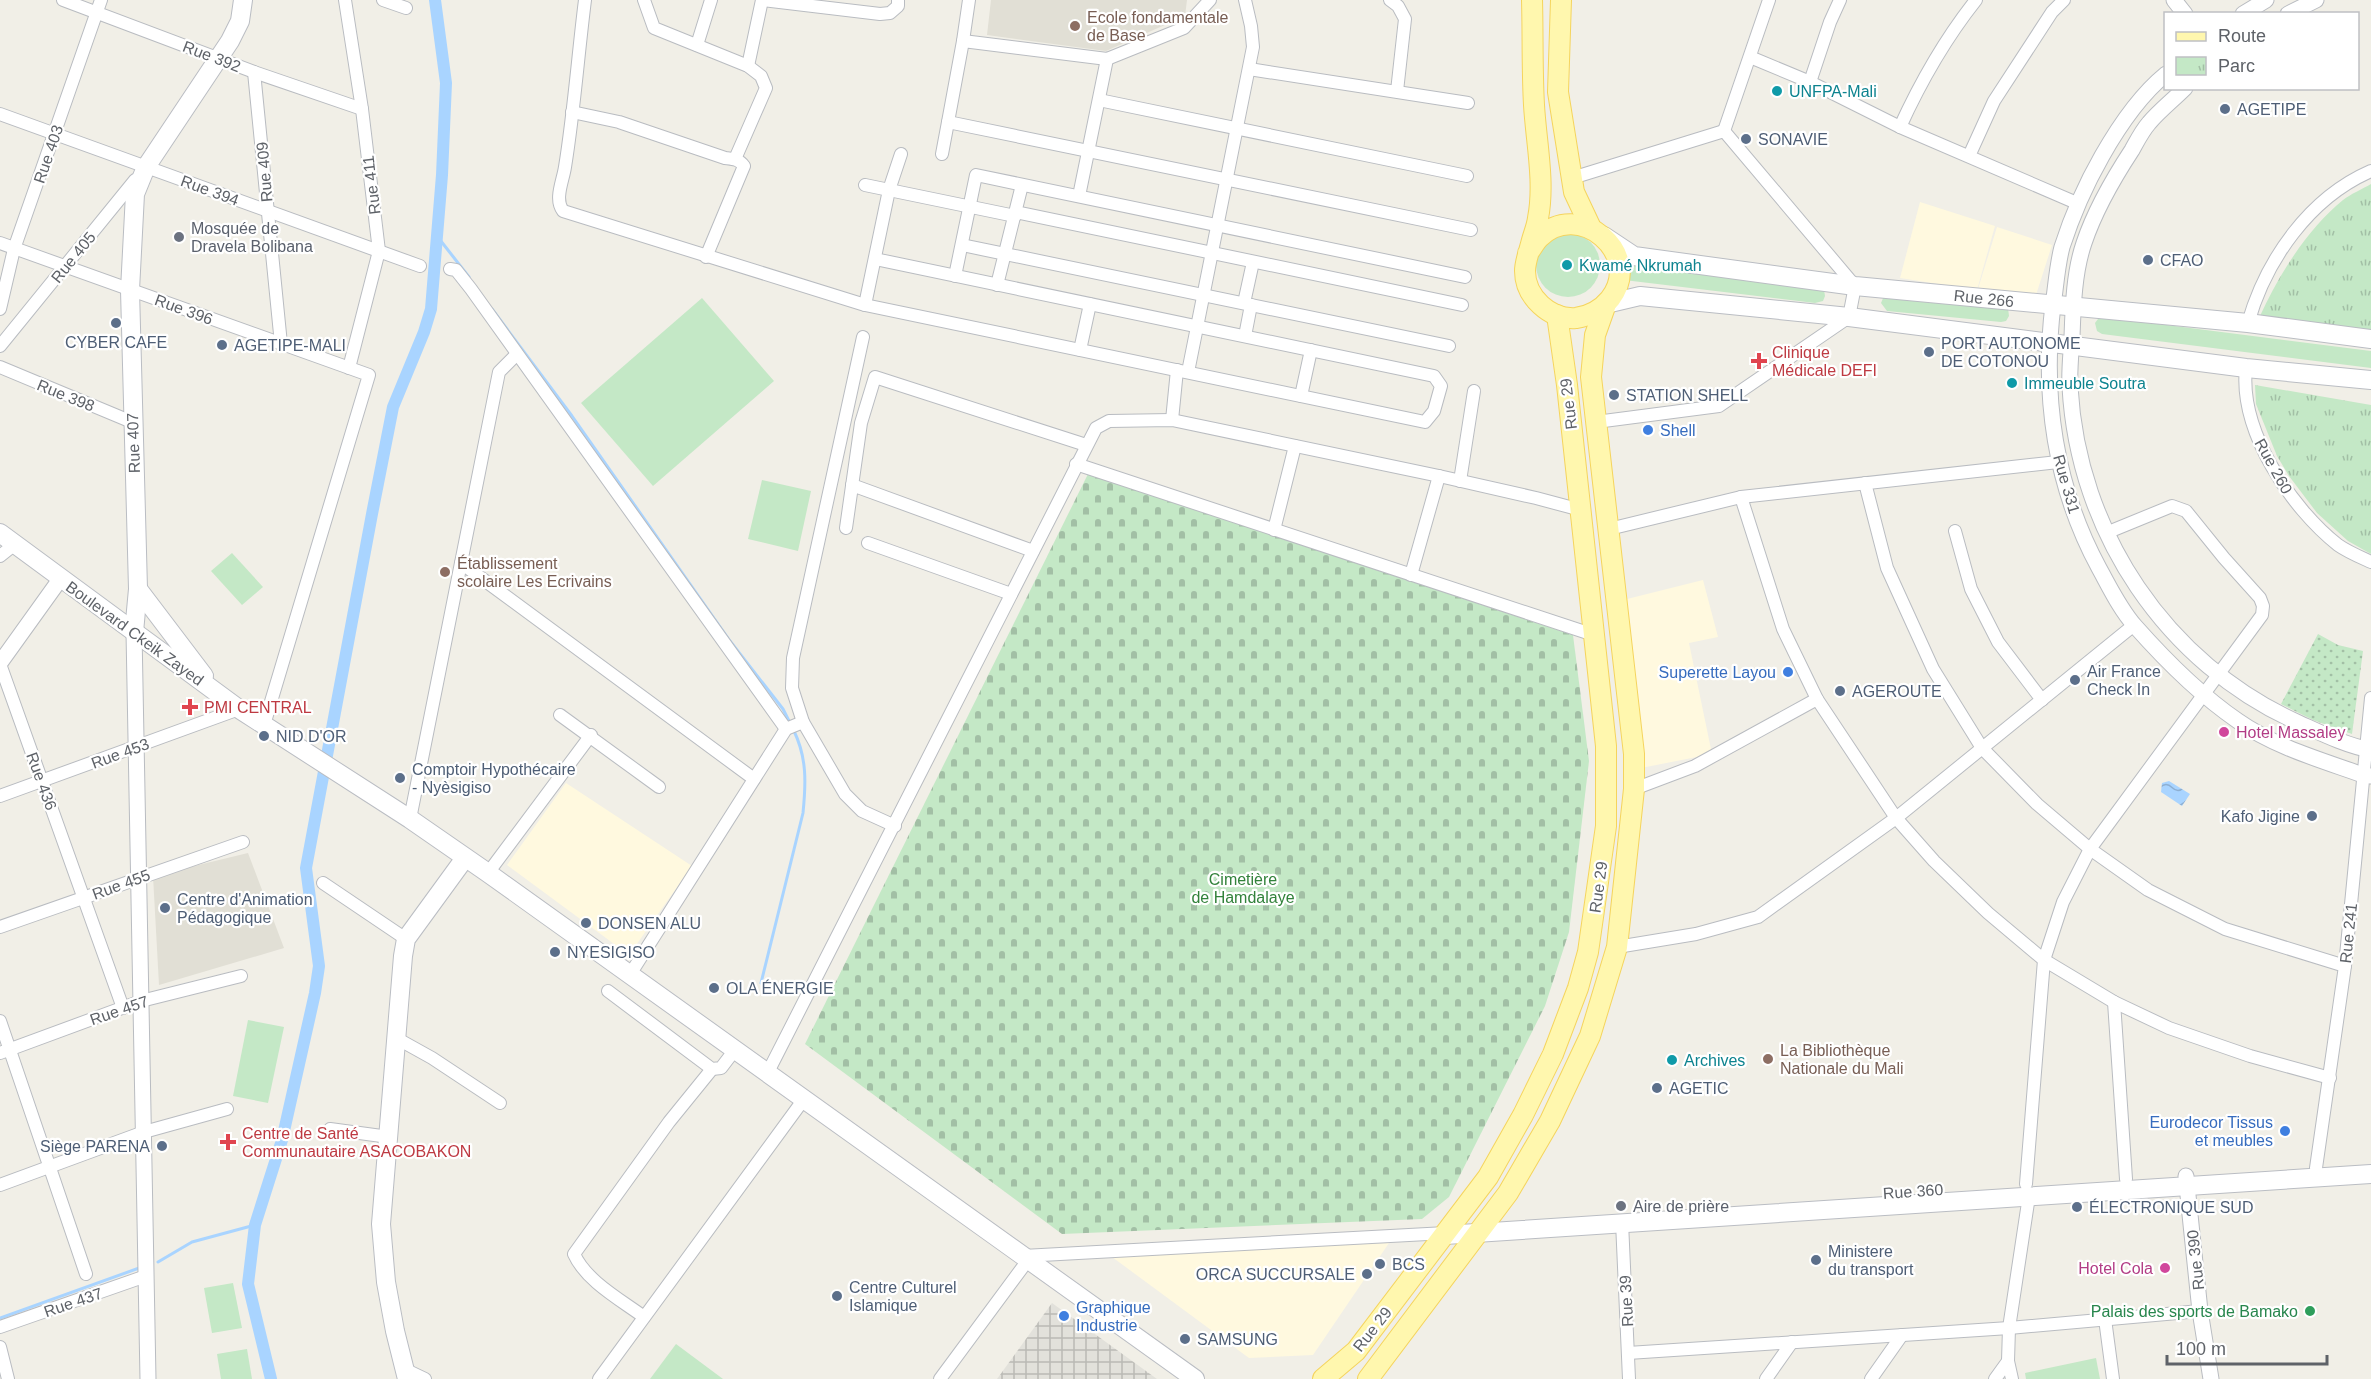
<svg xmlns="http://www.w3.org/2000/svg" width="2371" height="1379" font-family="Helvetica,sans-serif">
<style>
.commercial{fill:#fff9df}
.industrial{fill:url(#industrial-grid)}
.education{fill:#e1dfd5}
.grass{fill:#c4e8c6}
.cemetery{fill:url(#cemetery-stones)}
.park{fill:url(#park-tufts)}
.garden{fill:url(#garden-dots)}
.water{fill:url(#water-waves)}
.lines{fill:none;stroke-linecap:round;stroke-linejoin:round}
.stream{stroke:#a9d4ff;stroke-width:3}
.canal{stroke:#a9d4ff;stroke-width:12}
.minor-casing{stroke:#b9bcc1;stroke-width:14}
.tertiary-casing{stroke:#b9bcc1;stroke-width:17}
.secondary-casing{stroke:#babdc3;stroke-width:20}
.primary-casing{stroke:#f5d45d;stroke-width:22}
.minor{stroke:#fff;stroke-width:12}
.tertiary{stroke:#fff;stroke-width:15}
.secondary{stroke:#fff;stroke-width:18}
.primary{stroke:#fff7ae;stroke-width:20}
.education-dot{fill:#8d6e63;stroke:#fff;stroke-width:2}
.culture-dot{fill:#0f9aa8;stroke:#fff;stroke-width:2}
.service-dot{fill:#5c6f8a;stroke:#fff;stroke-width:2}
.worship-dot{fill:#6b7280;stroke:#fff;stroke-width:2}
.health-dot{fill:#e0444e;stroke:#fff;stroke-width:2}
.shop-dot{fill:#3f7fe0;stroke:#fff;stroke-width:2}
.hotel-dot{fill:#d1479c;stroke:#fff;stroke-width:2}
.leisure-dot{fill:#2e9e5b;stroke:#fff;stroke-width:2}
.labels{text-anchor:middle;stroke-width:4.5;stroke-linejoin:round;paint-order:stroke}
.education-label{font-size:16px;fill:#785e54;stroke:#fff;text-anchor:start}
.street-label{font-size:16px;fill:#5e6268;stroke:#fff}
.culture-label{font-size:16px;fill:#0d838f;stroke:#fff;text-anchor:start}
.service-label{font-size:16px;fill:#4e5e75;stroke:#fff;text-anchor:start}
.worship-label{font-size:16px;fill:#5b616d;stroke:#fff;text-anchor:start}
.health-label{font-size:16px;fill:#be3a42;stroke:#fff;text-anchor:start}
.shop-label{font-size:16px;fill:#366cbe;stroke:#fff;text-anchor:start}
.hotel-label{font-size:16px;fill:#b23c85;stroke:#fff;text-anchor:start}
.park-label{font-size:16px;fill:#32823b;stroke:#fff}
.leisure-label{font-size:16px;fill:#27864d;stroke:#fff;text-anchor:end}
</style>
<defs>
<pattern id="industrial-grid" width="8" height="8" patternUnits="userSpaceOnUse" patternTransform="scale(1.5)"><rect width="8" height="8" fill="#e2e1db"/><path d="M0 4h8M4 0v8" fill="none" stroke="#babab5"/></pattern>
<pattern id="cemetery-stones" width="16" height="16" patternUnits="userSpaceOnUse" patternTransform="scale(1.5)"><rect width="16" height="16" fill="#c4e8c6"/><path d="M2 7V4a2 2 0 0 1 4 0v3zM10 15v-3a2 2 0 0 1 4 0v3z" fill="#a2bfa5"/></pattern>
<pattern id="park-tufts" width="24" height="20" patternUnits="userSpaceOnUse" patternTransform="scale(1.5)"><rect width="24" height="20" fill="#c4e8c6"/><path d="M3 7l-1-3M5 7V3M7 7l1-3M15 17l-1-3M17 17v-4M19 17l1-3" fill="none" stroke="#a2bfa5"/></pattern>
<pattern id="garden-dots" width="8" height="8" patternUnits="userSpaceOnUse" patternTransform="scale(1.5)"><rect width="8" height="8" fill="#c4e8c6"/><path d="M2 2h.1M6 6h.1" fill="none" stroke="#a2bfa5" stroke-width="1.8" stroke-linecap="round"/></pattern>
<pattern id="water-waves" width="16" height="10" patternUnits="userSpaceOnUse" patternTransform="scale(1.5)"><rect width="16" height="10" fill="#a9d4ff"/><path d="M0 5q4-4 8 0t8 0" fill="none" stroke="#8dafd2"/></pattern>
</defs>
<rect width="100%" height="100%" fill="#f1efe7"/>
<!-- commercial -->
<g class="commercial">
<polygon points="1920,202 1995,226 1977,290 1900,278"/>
<polygon points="1997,227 2052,245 2036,295 1978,289"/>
<polygon points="1703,580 1718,637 1689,643 1712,754 1641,768 1623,600"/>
<polygon points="566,783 692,866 629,955 507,865"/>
<polygon points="1389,1243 1313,1355 1249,1358 1108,1254"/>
</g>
<!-- industrial -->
<polygon class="industrial" points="1052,1303 1157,1379 997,1379"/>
<!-- education -->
<g class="education">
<polygon points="991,0 1187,0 1185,16 1106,51 987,35"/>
<polygon points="248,853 284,948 159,985 153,876"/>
</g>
<!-- grass -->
<g class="grass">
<circle cx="1568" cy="265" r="32"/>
<polygon points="1626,262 1824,290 1825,296 1823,301 1815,303 1624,280"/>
<polygon points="1884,296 2008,308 2009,316 2006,321 2001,322 1887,311 1881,303"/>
<polygon points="702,298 774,381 653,486 581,403"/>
<polygon points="2104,317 2371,351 2371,368 2102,334 2097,331 2095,323 2098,319"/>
<polygon points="762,480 811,491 798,551 748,539"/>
<polygon points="232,553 263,587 242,605 211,571"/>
<polygon points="248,1020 284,1027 268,1103 233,1096"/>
<polygon points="233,1283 242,1328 212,1333 204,1288"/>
<polygon points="676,1344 723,1379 650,1379"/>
<polygon points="247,1349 252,1379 221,1379 217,1354"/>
<polygon points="2096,1358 2100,1379 2026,1379 2025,1373"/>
</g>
<!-- cemetery -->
<polygon class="cemetery" points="1088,474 1573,635 1589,761 1569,932 1545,1006 1449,1197 1422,1219 1062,1234 805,1044"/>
<!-- park -->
<g class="park">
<path d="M2371,184v148l-111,-16c18,-40 48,-88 83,-116 8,-6 19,-11 28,-16z"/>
<polygon points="2255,385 2371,405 2371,554 2348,541 2317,513 2289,476 2277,456 2256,404"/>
</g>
<!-- garden -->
<polygon class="garden" points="2318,634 2338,645 2363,651 2352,734 2313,720 2281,704"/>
<!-- water -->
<polygon class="water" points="2169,781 2190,794 2182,806 2161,792 2162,783"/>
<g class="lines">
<!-- stream -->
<g class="stream">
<polyline points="437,236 469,277"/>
<polyline points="492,309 572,416 730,641 783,709 791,725"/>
<path d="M761,983l42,-170c3,-30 4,-55 -9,-82"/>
<polyline points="158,1262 192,1242 255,1225"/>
<polyline points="0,1318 142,1267"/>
</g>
<!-- canal -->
<polyline class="canal" points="271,1379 248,1284 255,1225 282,1140 315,993 319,966 306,868 372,514 393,407 424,332 431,309 442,175 446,83 435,0"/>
<!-- minor casing -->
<g class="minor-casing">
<g id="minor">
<polyline points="63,0 254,72 362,109"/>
<polyline points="345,0 362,109 379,251 349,368"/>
<polyline points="383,0 406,8"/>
<path d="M585,0c-7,55 -11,112 -20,167 -2,14 -11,32 -2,44l302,94 560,117 9,-11 7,-25 -7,-10 -559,-117"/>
<polyline points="644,0 654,28 748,66 761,76 766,88 735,159"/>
<polyline points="762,0 880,14 890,13 898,6 898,0"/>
<polyline points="1390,0 1398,6 1405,19 1397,91"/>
<polyline points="963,41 969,0"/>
<polyline points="697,45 711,0"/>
<polyline points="1750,57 1810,82 1900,127 2079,204"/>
<polyline points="748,66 762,0"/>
<polyline points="1249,69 1468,103"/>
<polyline points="254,72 281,344"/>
<polyline points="1810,82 1830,22 1840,0"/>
<polyline points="1099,100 1467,176"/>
<path d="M572,112l47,10 106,36c8,1 14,1 19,8l-38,91"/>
<polyline points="0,114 420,266"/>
<polyline points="948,122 963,41 1107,59 1184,28 1210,0"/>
<path d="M1900,127c21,-46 45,-88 76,-127"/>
<polyline points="1724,131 1769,0"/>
<polyline points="942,154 948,122 1471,230"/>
<polyline points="1969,156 1994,101 2052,12 2064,0"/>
<polyline points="1572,178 1724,131"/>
<polyline points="865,185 1015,216"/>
<polyline points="1079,196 1107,59"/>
<polyline points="1016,212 1462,305"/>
<polyline points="0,243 369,375 264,725"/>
<polyline points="962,245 1449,346"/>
<polyline points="450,269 456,270 471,289 786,729"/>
<polyline points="955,276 976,175 1465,277"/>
<polyline points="997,285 1022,185"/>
<polyline points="1244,303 1253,262"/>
<polyline points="865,305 889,190 901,154"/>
<polyline points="0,309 14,249 101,0"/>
<path d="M2248,323c18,-63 61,-125 123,-152"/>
<polyline points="1245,336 1251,305"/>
<polyline points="863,337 793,658 792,688 803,722 845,794 862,811 895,826"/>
<polyline points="0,346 135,180"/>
<polyline points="1080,350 1090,304"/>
<polyline points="0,367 132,422"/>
<path d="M2246,368c-7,63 45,140 92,177 10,7 22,12 33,17"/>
<polyline points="1188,372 1253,47 1251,26 1245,0"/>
<polyline points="1301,396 1311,350"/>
<polyline points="1172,420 1177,370"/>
<polyline points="1596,422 1719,406 1849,317 1855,286 1724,131"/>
<polyline points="1076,464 1594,635"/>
<polyline points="1460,481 1474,391"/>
<polyline points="1865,483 1887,568 1933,669 1982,748 2037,804 2090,849 2148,890 2225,929 2345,966"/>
<polyline points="852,485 1033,551"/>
<polyline points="1741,497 1783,629 1817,699 1896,818 1934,861 1988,913 2044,960 2114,1002 2169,1028 2250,1056 2330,1078"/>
<polyline points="846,528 861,423 875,377 1086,445"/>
<polyline points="1609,529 1741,497 2058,462"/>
<polyline points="1274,530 1295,446"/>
<polyline points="1955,531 1971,589 1998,642 2042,700"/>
<polyline points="868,543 1011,594"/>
<polyline points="0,556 15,544"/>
<polyline points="461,563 754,779"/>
<polyline points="1411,575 1439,476"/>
<polyline points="0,664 123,1008"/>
<polyline points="560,715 659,787"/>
<polyline points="1634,789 1695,766 1817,699"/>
<polyline points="0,796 239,709"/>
<polyline points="410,819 499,372 517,354"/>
<polyline points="488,873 591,735"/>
<polyline points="323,883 406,939"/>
<polyline points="0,927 243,842"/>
<polyline points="1617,947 1696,934 1758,917 1896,818 2134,625"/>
<polyline points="629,976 786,729 803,722"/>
<polyline points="608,991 712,1069 721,1068 734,1051"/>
<polyline points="2114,1002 2126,1179"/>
<polyline points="0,1021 86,1274"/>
<polyline points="396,1038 432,1058 500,1103"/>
<polyline points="0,1053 141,1001 241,976"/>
<polyline points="767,1074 1096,428 1109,421 1172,420 1439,476 1536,498 1581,510"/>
<polyline points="330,1129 389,1137"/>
<polyline points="2316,1168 2345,966 2371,698"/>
<polyline points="2026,1184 2044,960 2063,902 2090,849 2262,615 2263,606 2260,598 2224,558 2186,511 2172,506 2106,533"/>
<polyline points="0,1185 144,1132 227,1109"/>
<polyline points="1622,1222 1629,1379"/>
<polyline points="1023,1256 1446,1233"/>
<path d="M644,1317c-23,-17 -58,-36 -70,-63l95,-132 43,-53"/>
<polyline points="2105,1319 2113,1379"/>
<polyline points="0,1327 146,1276"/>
<polyline points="0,1347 8,1379"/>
<polyline points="1628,1353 2009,1328 2200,1311"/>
<polyline points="404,1369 425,1379"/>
<polyline points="599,1379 804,1099"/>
<polyline points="940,1379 1028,1260"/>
<polyline points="1766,1379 1792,1342"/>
<polyline points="1871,1379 1902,1335"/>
<polyline points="1995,1379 2008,1361"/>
<polyline points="2012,1379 2008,1361 2009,1328 2029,1196"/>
</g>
</g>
<!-- tertiary casing -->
<g class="tertiary-casing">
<g id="tertiary">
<polyline points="2174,0 2185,14"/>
<polyline points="2243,14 2266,0"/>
<polyline points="2288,14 2316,0"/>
<path d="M2166,74c-27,22 -47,52 -64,82 -16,28 -30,60 -40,91 -5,19 -6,39 -9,58 -11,91 2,182 46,263 11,20 21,41 36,58 31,35 65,69 103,95 37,26 83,39 125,54l8,1"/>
<path d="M2185,88c-12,12 -26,23 -36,35 -7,8 -12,18 -17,27 -19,29 -37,60 -48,93 -10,29 -11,64 -12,94 -1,17 -3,34 -2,50 8,145 96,277 229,336 22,10 48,23 72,27"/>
<polyline points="134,632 148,1379"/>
<polyline points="0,663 61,578"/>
<polyline points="2186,1176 2200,1311 2211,1379"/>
</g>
</g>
<!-- secondary casing -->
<g class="secondary-casing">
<g id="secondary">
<polyline points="1604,236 1634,256 1855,286 2248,323 2371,339"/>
<polyline points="1606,304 1640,296 1849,317 2246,368 2371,380"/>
<polyline points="0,533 239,709 410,819 488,873 1195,1379"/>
<polyline points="138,589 204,676"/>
<polyline points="134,632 138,589 130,290 135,194 146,167 230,41 240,21 243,0"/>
<polyline points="1445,1235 2371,1174"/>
<polyline points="407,1379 395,1331 386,1282 381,1224 403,956 406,939 465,858"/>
</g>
</g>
<!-- primary casing -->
<g class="primary-casing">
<g id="primary">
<polyline points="1561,0 1558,92 1574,192 1591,228"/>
<path d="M1528,253c4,-5 7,-11 11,-15 39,-40 106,16 71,61 -9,11 -20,17 -34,19 -26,2 -51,-21 -51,-47 0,-9 4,-19 6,-27 2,-9 6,-17 7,-26 7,-36 -2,-77 -4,-113 -2,-35 -1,-70 -2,-105"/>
<polyline points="1323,1379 1356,1351 1488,1177 1523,1115 1553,1054 1578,988 1588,952 1606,826 1606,746 1567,385 1557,315"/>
<polyline points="1368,1379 1508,1193 1550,1121 1590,1036 1617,947 1634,789 1634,754 1591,377 1595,335 1606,304"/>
</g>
</g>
<!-- minor -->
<use href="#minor" class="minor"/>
<!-- tertiary -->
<use href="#tertiary" class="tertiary"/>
<!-- secondary -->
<use href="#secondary" class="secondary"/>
<!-- primary -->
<use href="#primary" class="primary"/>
</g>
<!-- markers -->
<g class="education-dot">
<circle cx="1075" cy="26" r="6"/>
<circle cx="445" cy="572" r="6"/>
<circle cx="1768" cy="1059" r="6"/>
</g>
<g class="culture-dot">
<circle cx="1777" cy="91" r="6"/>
<circle cx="1567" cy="265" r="6"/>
<circle cx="2012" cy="383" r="6"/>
<circle cx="1672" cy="1060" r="6"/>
</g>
<g class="service-dot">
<circle cx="2225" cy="109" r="6"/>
<circle cx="1746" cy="139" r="6"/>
<circle cx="2148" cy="260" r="6"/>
<circle cx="116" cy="323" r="6"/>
<circle cx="222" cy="345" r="6"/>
<circle cx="1929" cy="352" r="6"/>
<circle cx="1614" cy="395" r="6"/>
<circle cx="2075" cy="680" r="6"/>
<circle cx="1840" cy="691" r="6"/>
<circle cx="264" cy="736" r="6"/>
<circle cx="400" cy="778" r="6"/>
<circle cx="2312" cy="816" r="6"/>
<circle cx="165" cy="908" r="6"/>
<circle cx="586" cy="923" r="6"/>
<circle cx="555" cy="952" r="6"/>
<circle cx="714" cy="988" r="6"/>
<circle cx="1657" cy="1088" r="6"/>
<circle cx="162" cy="1146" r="6"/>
<circle cx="2077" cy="1207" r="6"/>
<circle cx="1816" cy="1260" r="6"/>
<circle cx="1380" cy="1264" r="6"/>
<circle cx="1367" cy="1274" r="6"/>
<circle cx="837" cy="1296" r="6"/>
<circle cx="1185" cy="1339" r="6"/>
</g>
<g class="worship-dot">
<circle cx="179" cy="237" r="6"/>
<circle cx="1621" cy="1206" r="6"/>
</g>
<g class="health-dot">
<path d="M1756 352h6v6h6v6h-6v6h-6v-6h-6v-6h6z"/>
<path d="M187 698h6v6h6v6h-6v6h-6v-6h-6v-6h6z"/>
<path d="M225 1133h6v6h6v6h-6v6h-6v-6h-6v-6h6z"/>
</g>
<g class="shop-dot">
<circle cx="1648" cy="430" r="6"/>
<circle cx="1788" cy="672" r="6"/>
<circle cx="2285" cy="1131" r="6"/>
<circle cx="1064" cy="1316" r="6"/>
</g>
<g class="hotel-dot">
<circle cx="2224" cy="732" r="6"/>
<circle cx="2165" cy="1268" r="6"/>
</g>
<circle class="leisure-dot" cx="2310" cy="1311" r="6"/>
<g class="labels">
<!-- education labels -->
<g class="education-label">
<text x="1087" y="23">Ecole fondamentale<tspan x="1087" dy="18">de Base</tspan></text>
<text x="457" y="569">Établissement<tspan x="457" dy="18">scolaire Les Ecrivains</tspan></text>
<text x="1780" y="1056">La Bibliothèque<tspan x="1780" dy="18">Nationale du Mali</tspan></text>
</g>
<!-- street labels -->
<g class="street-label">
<text transform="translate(212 56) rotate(21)" y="6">Rue 392</text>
<text transform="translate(48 154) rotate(-71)" y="6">Rue 403</text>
<text transform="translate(264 172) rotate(-95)" y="6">Rue 409</text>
<text transform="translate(371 185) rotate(-97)" y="6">Rue 411</text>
<text transform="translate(210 190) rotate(20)" y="6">Rue 394</text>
<text transform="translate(73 257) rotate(-51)" y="6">Rue 405</text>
<text transform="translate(1984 298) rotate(6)" y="6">Rue 266</text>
<text transform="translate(184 309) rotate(20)" y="6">Rue 396</text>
<text transform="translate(66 395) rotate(22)" y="6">Rue 398</text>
<text transform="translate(1568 404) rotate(-97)" y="6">Rue 29</text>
<text transform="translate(133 443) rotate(-92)" y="6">Rue 407</text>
<text transform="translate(2274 466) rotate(61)" y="6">Rue 260</text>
<text transform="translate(2067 484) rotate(74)" y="6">Rue 331</text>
<text transform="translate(135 633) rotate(36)" y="6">Boulevard Ckeik Zayed</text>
<text transform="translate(120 753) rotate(-20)" y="6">Rue 453</text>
<text transform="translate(42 781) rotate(70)" y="6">Rue 436</text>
<text transform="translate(121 884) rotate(-20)" y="6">Rue 455</text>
<text transform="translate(1598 887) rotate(-82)" y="6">Rue 29</text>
<text transform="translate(2348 933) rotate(-84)" y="6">Rue 241</text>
<text transform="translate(119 1010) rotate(-19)" y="6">Rue 457</text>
<text transform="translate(1913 1191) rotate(-4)" y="6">Rue 360</text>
<text transform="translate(2195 1260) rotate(-96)" y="6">Rue 390</text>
<text transform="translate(1626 1301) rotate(-93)" y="6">Rue 39</text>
<text transform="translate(73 1302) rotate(-19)" y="6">Rue 437</text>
<text transform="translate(1372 1329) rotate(-52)" y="6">Rue 29</text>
</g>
<!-- culture labels -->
<g class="culture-label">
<text x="1789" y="97">UNFPA-Mali</text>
<text x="1579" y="271">Kwamé Nkrumah</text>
<text x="2024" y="389">Immeuble Soutra</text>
<text x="1684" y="1066">Archives</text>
</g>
<!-- service labels -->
<g class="service-label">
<text x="2237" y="115">AGETIPE</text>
<text x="1758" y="145">SONAVIE</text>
<text x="2160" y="266">CFAO</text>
<text x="116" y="348" text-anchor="middle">CYBER CAFE</text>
<text x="1941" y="349">PORT AUTONOME<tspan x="1941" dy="18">DE COTONOU</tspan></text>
<text x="234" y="351">AGETIPE-MALI</text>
<text x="1626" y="401">STATION SHELL</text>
<text x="2087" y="677">Air France<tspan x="2087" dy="18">Check In</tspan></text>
<text x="1852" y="697">AGEROUTE</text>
<text x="276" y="742">NID D'OR</text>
<text x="412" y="775">Comptoir Hypothécaire<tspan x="412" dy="18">- Nyèsigiso</tspan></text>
<text x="2300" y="822" text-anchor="end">Kafo Jigine</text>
<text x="177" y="905">Centre d'Animation<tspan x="177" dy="18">Pédagogique</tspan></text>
<text x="598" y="929">DONSEN ALU</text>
<text x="567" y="958">NYESIGISO</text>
<text x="726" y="994">OLA ÉNERGIE</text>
<text x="1669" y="1094">AGETIC</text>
<text x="150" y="1152" text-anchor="end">Siège PARENA</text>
<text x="2089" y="1213">ÉLECTRONIQUE SUD</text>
<text x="1828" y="1257">Ministere<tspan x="1828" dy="18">du transport</tspan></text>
<text x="1392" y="1270">BCS</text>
<text x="1355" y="1280" text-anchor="end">ORCA SUCCURSALE</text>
<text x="849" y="1293">Centre Culturel<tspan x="849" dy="18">Islamique</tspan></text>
<text x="1197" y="1345">SAMSUNG</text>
</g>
<!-- worship labels -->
<g class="worship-label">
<text x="191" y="234">Mosquée de<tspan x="191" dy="18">Dravela Bolibana</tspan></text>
<text x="1633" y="1212">Aire de prière</text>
</g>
<!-- health labels -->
<g class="health-label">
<text x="1772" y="358">Clinique<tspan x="1772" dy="18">Médicale DEFI</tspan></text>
<text x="204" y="713">PMI CENTRAL</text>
<text x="242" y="1139">Centre de Santé<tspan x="242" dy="18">Communautaire ASACOBAKON</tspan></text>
</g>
<!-- shop labels -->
<g class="shop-label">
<text x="1660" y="436">Shell</text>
<text x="1776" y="678" text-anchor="end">Superette Layou</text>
<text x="2273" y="1128" text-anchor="end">Eurodecor Tissus<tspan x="2273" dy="18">et meubles</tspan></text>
<text x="1076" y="1313">Graphique<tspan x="1076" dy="18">Industrie</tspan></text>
</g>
<!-- hotel labels -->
<g class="hotel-label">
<text x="2236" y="738">Hotel Massaley</text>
<text x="2153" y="1274" text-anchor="end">Hotel Cola</text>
</g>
<!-- park labels -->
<g class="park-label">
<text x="1243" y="885">Cimetière<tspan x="1243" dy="18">de Hamdalaye</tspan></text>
</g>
<!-- leisure labels -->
<g class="leisure-label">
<text x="2298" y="1317">Palais des sports de Bamako</text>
</g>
</g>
<!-- legend -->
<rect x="2164" y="12" width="195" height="78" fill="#ffffff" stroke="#bfc0c3" stroke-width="1.5"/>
<rect x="2176" y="32" width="30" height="9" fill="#fff7ae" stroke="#bfc0c3" stroke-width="1.5"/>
<text x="2218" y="42" font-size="18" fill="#5e6268">Route</text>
<rect x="2176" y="57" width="30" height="18" fill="url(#park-tufts)" stroke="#bfc0c3" stroke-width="1.5"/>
<text x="2218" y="72" font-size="18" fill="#5e6268">Parc</text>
<!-- scale -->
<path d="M2167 1355v9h160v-9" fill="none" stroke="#5e6268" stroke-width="3"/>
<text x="2176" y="1355" font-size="18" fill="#5e6268" stroke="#ffffff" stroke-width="4.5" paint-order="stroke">100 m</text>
</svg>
